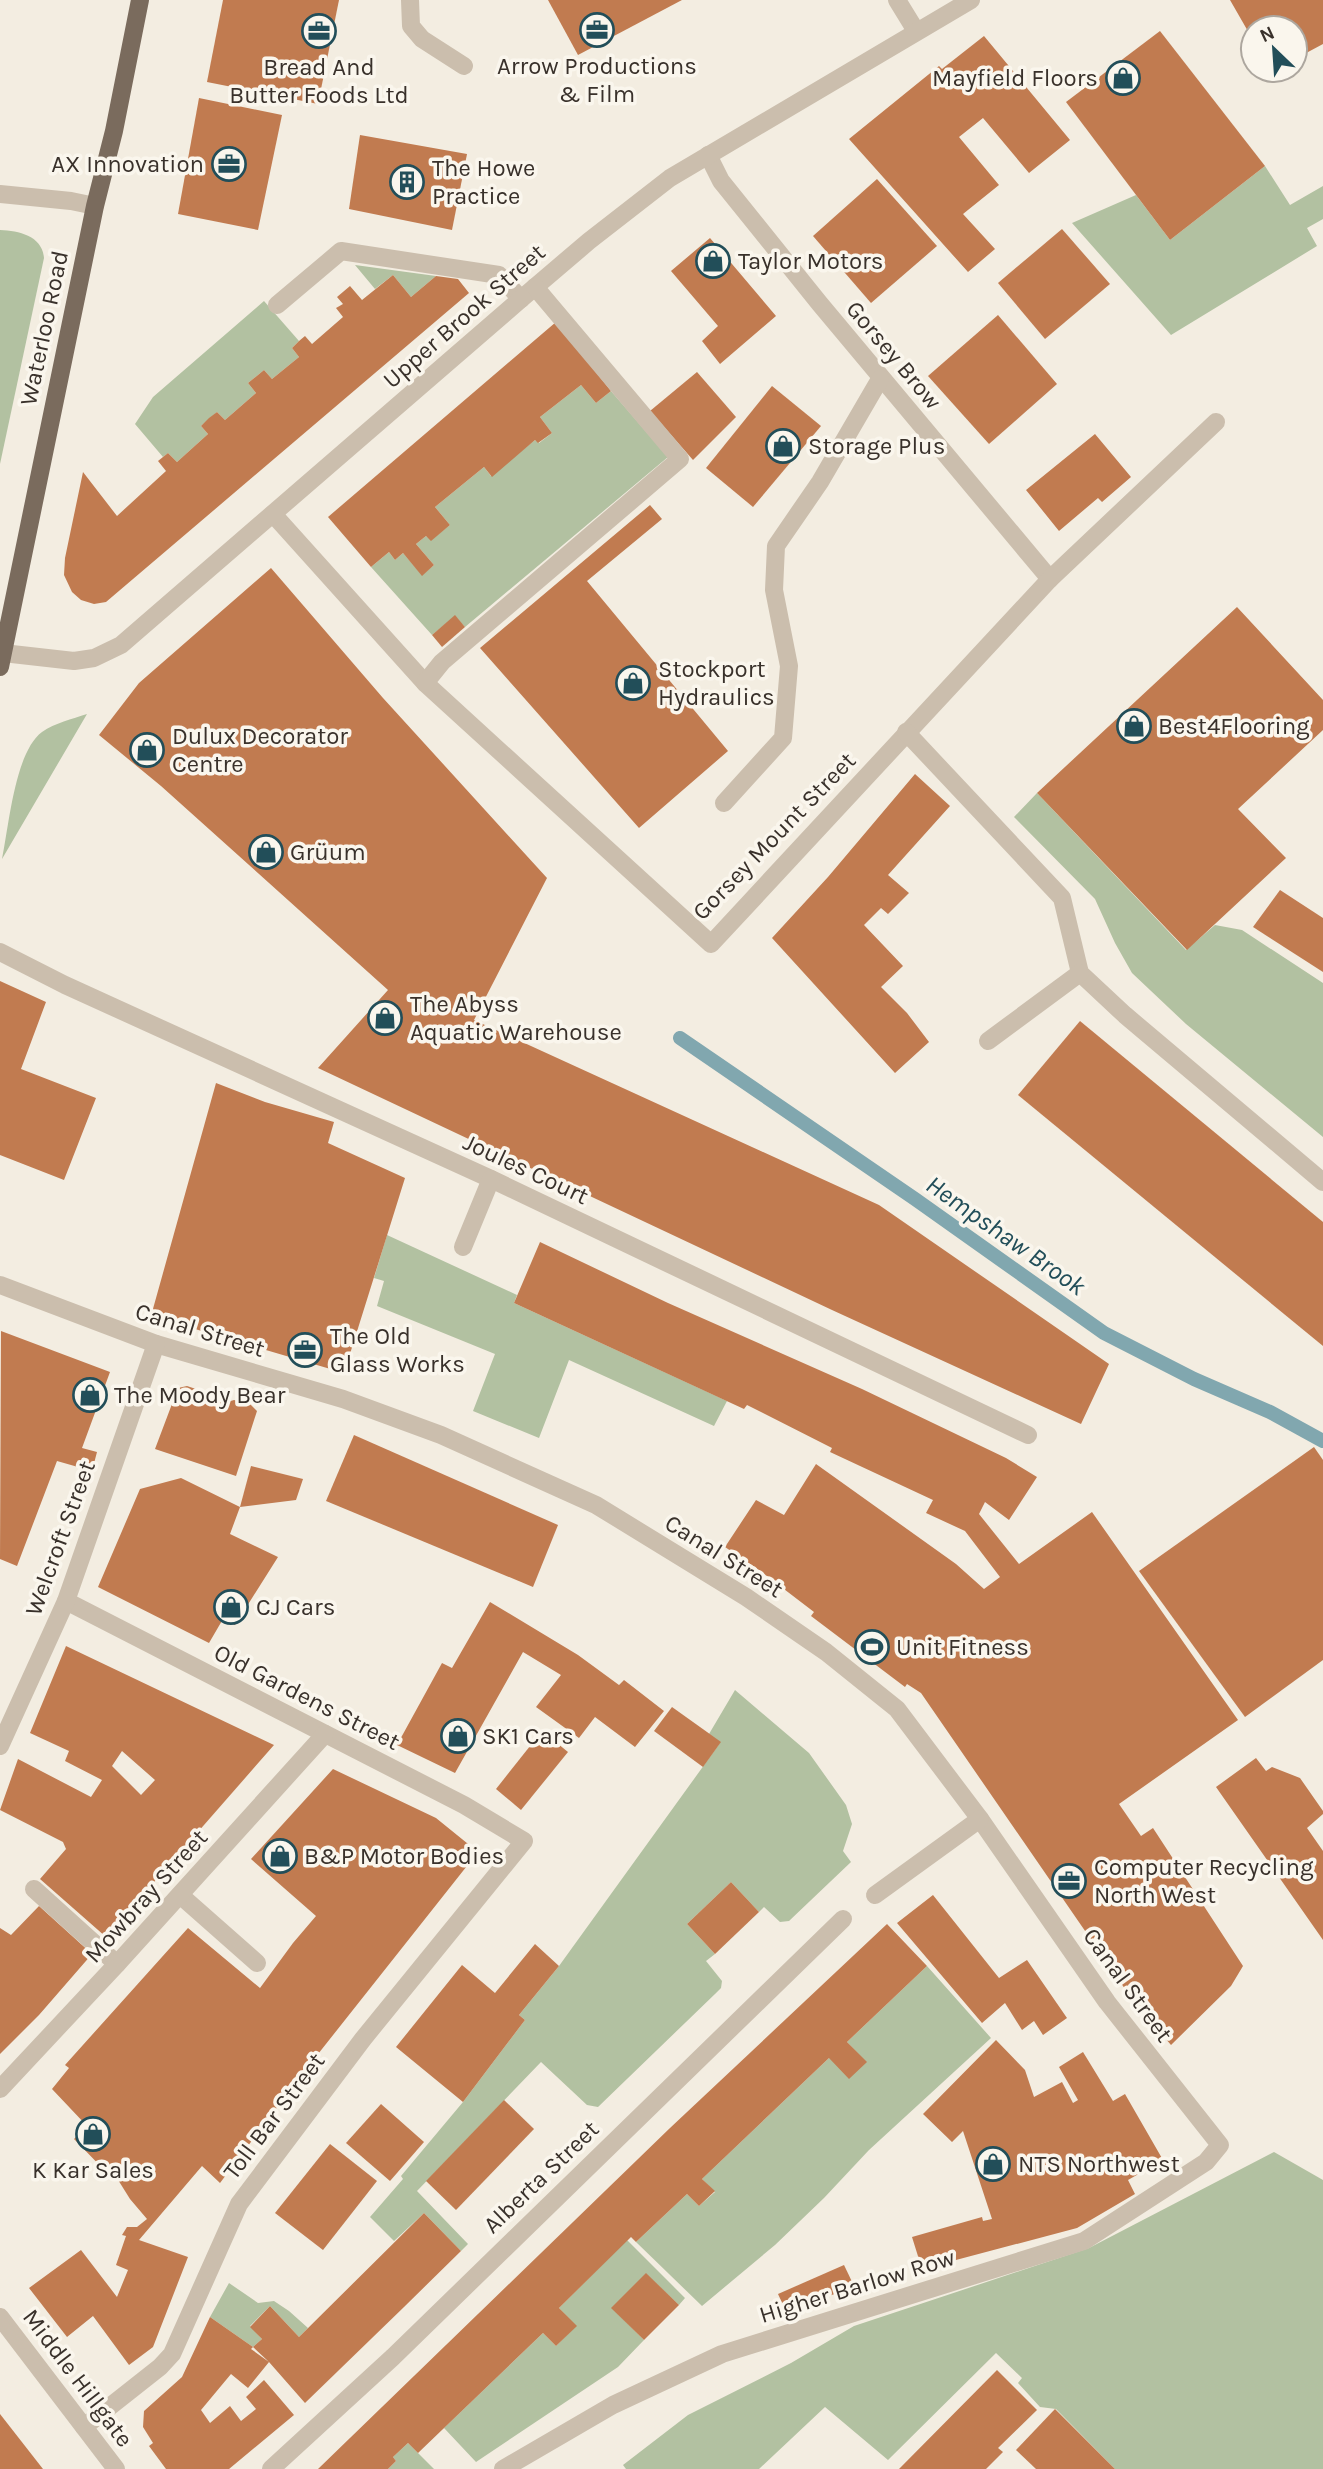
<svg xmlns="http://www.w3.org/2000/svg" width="1323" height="2469" font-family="Karla,sans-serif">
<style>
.green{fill:#b2c1a1}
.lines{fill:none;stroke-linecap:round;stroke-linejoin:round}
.stream{stroke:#81a7af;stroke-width:14}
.building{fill:#c17b50;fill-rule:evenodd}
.minor{stroke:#cbbead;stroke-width:18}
.major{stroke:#7a6b5d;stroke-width:18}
.labels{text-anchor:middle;stroke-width:7;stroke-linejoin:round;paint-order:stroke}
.poi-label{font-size:24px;fill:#39312b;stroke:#faf6ed;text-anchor:start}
.street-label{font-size:24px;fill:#39312b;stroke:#faf6ed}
.water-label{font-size:26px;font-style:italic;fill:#224e59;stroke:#faf6ed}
</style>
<rect width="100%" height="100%" fill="#f3ede1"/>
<!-- green -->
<g class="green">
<polygon points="1265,166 1290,205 1323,186 1323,219 1307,228 1317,246 1171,335 1072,223 1136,195 1170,240"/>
<path d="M0,230c20,1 42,6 44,28l-44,206z"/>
<polygon points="355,265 436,276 411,297 393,275 375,289"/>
<polygon points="264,301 299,341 292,348 299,357 272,379 264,370 248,383 256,393 225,420 217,412 201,426 208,434 177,462 168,453 163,457 135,424 153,397"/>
<polygon points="581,385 596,403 611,391 668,457 465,627 455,616 432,635 371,567 389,552 395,560 403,553 422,575 434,565 416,544 426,536 431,540 450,525 435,507 484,467 491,476 535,440 539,443 552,433 540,417"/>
<path d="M87,714l-85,145c7,-34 13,-107 40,-127 13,-9 30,-13 45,-18z"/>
<polygon points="1037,793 1186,950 1215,925 1242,930 1323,983 1323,1137 1186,1024 1132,973 1115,943 1095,899 1014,817"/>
<polygon points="387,1235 517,1295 514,1303 727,1401 714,1426 569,1360 539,1438 473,1411 495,1354 377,1306 384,1281 374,1278"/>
<polygon points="735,1690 809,1753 846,1805 852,1824 843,1851 851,1862 789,1921 780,1922 764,1907 759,1912 731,1882 687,1924 715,1954 706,1961 722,1981 721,1988 715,1994 598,2107 587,2105 541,2062 417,2191 468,2244 461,2251 424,2213 394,2241 370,2217 403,2179 401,2176 463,2102 525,2020 519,2015 559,1966 720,1743 709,1734"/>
<polygon points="927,1966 991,2038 869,2150 824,2198 775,2245 702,2306 636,2242 687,2194 699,2206 715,2192 702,2179 829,2058 866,2062 847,2042"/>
<polygon points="1274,2152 1323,2180 1323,2469 1115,2469 1056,2409 1040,2407 1018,2383 1022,2378 996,2353 888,2460 825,2407 759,2469 626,2469 623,2465 688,2415 791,2363 854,2326 1089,2248"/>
<polygon points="627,2240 685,2298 679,2305 646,2274 612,2308 644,2340 618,2367 476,2462 444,2428 543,2333 556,2346 576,2326 559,2308"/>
<polygon points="229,2283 258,2303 274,2301 289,2311 308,2328 299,2337 270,2306 250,2326 262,2339 253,2347 210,2317"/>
<polygon points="408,2443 434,2469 388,2469 396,2461 393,2457"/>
</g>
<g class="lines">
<!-- stream -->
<polyline class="stream" points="680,1038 915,1199 1104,1333 1194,1379 1270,1412 1323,1441"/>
</g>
<!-- building -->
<g class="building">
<polygon points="223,0 339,0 318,104 207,82"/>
<polygon points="548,0 682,0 578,55"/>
<polygon points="1230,0 1323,0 1323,44 1295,59 1295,28 1253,28 1253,40"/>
<polygon points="1160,31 1265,166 1170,240 1066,102"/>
<polygon points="984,36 1070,140 1029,173 983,118 959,137 999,185 963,214 995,249 968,272 849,139 939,66 942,69"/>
<polygon points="199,98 282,115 258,230 178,214"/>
<polygon points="360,135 467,154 452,230 349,209"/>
<polygon points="877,179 937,246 871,303 813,236"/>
<polygon points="1062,229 1110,284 1045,339 998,283"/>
<polygon points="710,238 776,316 720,364 702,341 718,326 671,271"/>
<polygon points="393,275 411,297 436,276 458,279 469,293 106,602 94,604 81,600 72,592 64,575 65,558 83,472 117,516 166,471 158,461 168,453 177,462 208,434 201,426 209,418 217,412 225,420 256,393 248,383 264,370 272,379 299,357 292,348 299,341 305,336 312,344 343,317 336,308 343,304 337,297 350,286 362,300"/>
<polygon points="998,315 1057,384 989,444 928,376"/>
<polygon points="556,322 611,391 596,403 581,385 540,417 552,433 538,443 535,440 492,477 484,467 435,507 450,525 431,541 426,536 416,544 434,565 422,576 403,553 395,560 389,552 371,567 328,517"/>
<polygon points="697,372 736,417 693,460 650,411"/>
<polygon points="772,386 821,426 753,507 706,468"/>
<polygon points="1095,434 1131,477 1102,502 1098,498 1059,531 1026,490"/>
<polygon points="650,505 662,519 587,581 728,751 639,828 480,648"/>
<polygon points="271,568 383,698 547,878 474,1020 879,1205 1109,1364 1081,1424 832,1310 318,1068 388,990 161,786 99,735 139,683"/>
<polygon points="1237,607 1323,700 1323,730 1238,809 1286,858 1187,950 1037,793"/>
<polygon points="455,615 465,627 442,647 432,635"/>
<polygon points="915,774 950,806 888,875 909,893 888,914 881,908 864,925 903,966 881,987 907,1013 929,1042 895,1073 772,938 828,877"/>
<polygon points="1280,890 1323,918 1323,972 1253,927"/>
<polygon points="0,981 46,1002 21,1069 96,1098 64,1180 0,1155"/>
<polygon points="1080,1021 1323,1222 1323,1346 1018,1095"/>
<polygon points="216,1083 265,1102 334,1122 328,1143 405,1178 344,1373 151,1316"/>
<polygon points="540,1242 668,1303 862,1389 1006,1458 1037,1477 1009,1520 985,1502 979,1514 1019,1564 1092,1512 1238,1720 1119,1804 1141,1836 1153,1828 1243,1966 1231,1986 1171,2045 1134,2002 921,1693 907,1684 905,1687 811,1616 814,1612 759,1570 725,1547 756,1500 784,1515 816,1464 956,1564 984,1589 1000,1577 965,1531 926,1513 933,1500 830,1452 832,1448 747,1405 744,1409 514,1303"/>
<polygon points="1,1331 110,1372 82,1448 97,1452 92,1471 57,1461 17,1566 0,1559"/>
<polygon points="187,1386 202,1391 208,1398 224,1403 234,1400 250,1404 257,1411 236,1476 155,1449 178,1388"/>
<polygon points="354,1435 558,1525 533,1587 326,1501"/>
<polygon points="1314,1447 1323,1460 1323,1660 1245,1717 1139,1571"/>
<polygon points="251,1466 303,1479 296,1500 240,1507"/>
<polygon points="181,1478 240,1507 230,1534 278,1557 235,1625 223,1619 209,1643 98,1587 140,1489"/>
<polygon points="490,1602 578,1655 619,1685 624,1680 664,1711 635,1747 595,1717 579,1738 536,1707 561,1675 523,1652 455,1773 397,1745 442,1663 452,1668"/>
<path d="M66,1646l208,99 -168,192 -66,-58 26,-30 -3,-7 -63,-32 18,-51 73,38 11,-17 -37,-19 4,-10 -39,-18zM122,1751l33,29 -14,15 -29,-29z"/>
<polygon points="672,1707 721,1742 703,1767 654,1731"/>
<polygon points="542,1731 568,1752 521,1810 496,1789"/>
<polygon points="1256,1758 1266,1771 1272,1767 1300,1778 1323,1811 1323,1814 1307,1828 1323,1851 1323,1940 1216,1787"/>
<polygon points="333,1769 436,1818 478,1852 303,2073 220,2183 202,2166 139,2240 188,2257 153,2347 129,2365 93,2316 67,2337 29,2288 81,2250 117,2297 128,2270 116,2265 126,2236 122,2235 127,2227 137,2227 147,2219 130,2199 115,2175 112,2178 74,2139 87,2126 52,2089 69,2068 65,2065 188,1928 260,1988 293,1943 316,1916 251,1859"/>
<polygon points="731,1882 759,1912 715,1954 687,1924"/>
<polygon points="933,1895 999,1978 1027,1960 1067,2018 1043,2035 1034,2021 1022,2030 1005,2003 982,2023 897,1923"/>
<polygon points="39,1906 92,1954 39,2015 0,2054 0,1928 11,1935"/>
<polygon points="887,1924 927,1966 847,2042 867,2062 849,2079 829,2058 702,2179 715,2191 699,2206 687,2194 636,2242 631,2237 629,2239 559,2308 577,2326 556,2346 543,2333 418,2453 408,2443 393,2457 396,2461 388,2469 318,2469 670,2128"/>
<polygon points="535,1944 559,1966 519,2015 525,2020 463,2102 396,2047 462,1965 495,1993"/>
<polygon points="996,2040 1025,2070 1034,2097 1062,2082 1073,2103 1078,2100 1059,2067 1083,2052 1113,2101 1125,2094 1163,2160 1128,2180 1135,2194 1077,2228 922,2269 912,2237 982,2217 983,2221 992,2219 963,2131 952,2142 923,2114"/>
<polygon points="504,2100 534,2129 456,2210 426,2181"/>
<polygon points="381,2104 424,2142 390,2181 346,2143"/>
<polygon points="330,2144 377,2181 323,2250 275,2213"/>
<polygon points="424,2213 461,2251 404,2307 305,2403 269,2362 248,2388 231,2374 201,2410 210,2423 230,2406 241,2421 256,2409 246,2397 264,2380 294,2415 229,2469 166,2469 149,2446 153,2443 143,2427 144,2411 182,2377 210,2317 253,2347 251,2349 269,2362 253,2347 262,2339 250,2327 270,2306 299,2337"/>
<polygon points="844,2265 855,2288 785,2309 778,2294"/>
<polygon points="646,2273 679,2305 644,2340 611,2308"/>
<polygon points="997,2370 1037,2410 998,2448 1003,2452 986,2469 899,2469"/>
<polygon points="1055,2409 1115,2469 1036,2469 1016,2450"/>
<polygon points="0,2414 43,2469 0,2469"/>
</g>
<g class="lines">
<!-- minor -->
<g class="minor">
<polyline points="410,0 411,26 422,39 464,66"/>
<polyline points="897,0 916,31"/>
<polyline points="708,155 721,181 820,304 1050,579"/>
<polyline points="0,194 71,201 95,206"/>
<polyline points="277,305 341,251 499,275 521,299"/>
<polyline points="273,514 425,683 711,944 1050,579 1216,422"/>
<polyline points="3,653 74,661 94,658 121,645 521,299 589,241 670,178 971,0"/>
<polyline points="425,683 442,662 680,459 535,287"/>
<polyline points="906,732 1062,898 1080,973 1125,1015 1323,1182"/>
<polyline points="724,803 783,738 789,666 774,590 776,546 820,482 880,379"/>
<polyline points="0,952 65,985 491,1179 1028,1435"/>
<polyline points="988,1041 1080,973"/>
<polyline points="463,1247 491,1179"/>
<polyline points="0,1285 156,1344 343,1399 441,1435 596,1505 746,1597 826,1652 897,1709 980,1819 1107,2002 1220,2145 1206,2162 1084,2241 722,2354 613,2405 503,2469"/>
<polyline points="66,1601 464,1805 524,1841 363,2039 239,2204 172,2354 160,2367 84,2427"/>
<polyline points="0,1746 66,1601 156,1344"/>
<polyline points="34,1889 117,1964"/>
<polyline points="180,1895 257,1963"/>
<polyline points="875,1895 980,1819"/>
<polyline points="0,2089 117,1964 325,1734"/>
<polyline points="0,2317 116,2469"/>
<polyline points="271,2469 393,2357 843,1919"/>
</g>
<!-- major -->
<polyline class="major" points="0,667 95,206 114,131 140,0"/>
</g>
<!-- icons -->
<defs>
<g id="office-ring" transform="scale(1.75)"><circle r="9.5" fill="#faf6ed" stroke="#224e59" stroke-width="1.5"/><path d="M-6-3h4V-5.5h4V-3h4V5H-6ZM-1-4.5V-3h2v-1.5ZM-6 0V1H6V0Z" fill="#224e59"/></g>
<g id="shop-ring" transform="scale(1.75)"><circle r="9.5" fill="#faf6ed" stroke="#224e59" stroke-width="1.5"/><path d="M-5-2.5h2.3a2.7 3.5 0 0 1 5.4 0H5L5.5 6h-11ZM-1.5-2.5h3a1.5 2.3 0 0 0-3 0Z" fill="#224e59"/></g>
<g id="building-ring" transform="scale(1.75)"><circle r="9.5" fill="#faf6ed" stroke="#224e59" stroke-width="1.5"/><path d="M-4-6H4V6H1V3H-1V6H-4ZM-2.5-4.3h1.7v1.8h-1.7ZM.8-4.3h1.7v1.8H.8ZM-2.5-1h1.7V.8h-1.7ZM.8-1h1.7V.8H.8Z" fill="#224e59"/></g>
<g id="stadium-ring" transform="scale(1.75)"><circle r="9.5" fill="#faf6ed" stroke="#224e59" stroke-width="1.5"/><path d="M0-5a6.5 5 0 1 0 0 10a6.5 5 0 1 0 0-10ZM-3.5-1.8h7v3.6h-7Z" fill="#224e59"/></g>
</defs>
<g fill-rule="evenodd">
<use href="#office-ring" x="597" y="30"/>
<use href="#office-ring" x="319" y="31"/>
<use href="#shop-ring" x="1123" y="78"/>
<use href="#office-ring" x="229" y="164"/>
<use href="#building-ring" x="407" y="182"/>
<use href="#shop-ring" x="713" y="261"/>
<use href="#shop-ring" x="783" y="446"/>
<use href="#shop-ring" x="633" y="683"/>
<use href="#shop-ring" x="1134" y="726"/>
<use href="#shop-ring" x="147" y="750"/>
<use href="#shop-ring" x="266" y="852"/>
<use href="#shop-ring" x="385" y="1018"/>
<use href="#office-ring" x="305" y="1350"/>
<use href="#shop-ring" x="90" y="1395"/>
<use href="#shop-ring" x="231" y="1607"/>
<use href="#stadium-ring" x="872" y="1647"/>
<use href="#shop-ring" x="458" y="1736"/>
<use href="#shop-ring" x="280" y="1856"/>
<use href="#office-ring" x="1069" y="1881"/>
<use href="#shop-ring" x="93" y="2134"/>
<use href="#shop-ring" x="993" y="2164"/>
</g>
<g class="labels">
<!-- poi labels -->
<g class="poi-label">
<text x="597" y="74" text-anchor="middle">Arrow Productions<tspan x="597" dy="28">&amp; Film</tspan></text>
<text x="319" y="75" text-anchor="middle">Bread And<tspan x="319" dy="28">Butter Foods Ltd</tspan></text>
<text x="1098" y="86" text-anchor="end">Mayfield Floors</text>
<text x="204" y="172" text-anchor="end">AX Innovation</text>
<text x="432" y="176">The Howe<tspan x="432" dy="28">Practice</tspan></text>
<text x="738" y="269">Taylor Motors</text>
<text x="808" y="454">Storage Plus</text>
<text x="658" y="677">Stockport<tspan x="658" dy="28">Hydraulics</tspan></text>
<text x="1158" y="734">Best4Flooring</text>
<text x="172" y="744">Dulux Decorator<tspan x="172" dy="28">Centre</tspan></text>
<text x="290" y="860">Grüum</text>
<text x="410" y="1012">The Abyss<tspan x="410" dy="28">Aquatic Warehouse</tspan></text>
<text x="330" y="1344">The Old<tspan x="330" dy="28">Glass Works</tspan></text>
<text x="114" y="1403">The Moody Bear</text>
<text x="256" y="1615">CJ Cars</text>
<text x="896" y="1655">Unit Fitness</text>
<text x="482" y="1744">SK1 Cars</text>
<text x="304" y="1864">B&amp;P Motor Bodies</text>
<text x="1094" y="1875">Computer Recycling<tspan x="1094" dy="28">North West</tspan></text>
<text x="1018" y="2172">NTS Northwest</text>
<text x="93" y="2178" text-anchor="middle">K Kar Sales</text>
</g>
<!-- street labels -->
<g class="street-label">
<text transform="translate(464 316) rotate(-41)" y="8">Upper Brook Street</text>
<text transform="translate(44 328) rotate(-78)" y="8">Waterloo Road</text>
<text transform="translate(894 355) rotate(50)" y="8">Gorsey Brow</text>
<text transform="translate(774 836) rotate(-46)" y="8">Gorsey Mount Street</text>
<text transform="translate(526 1169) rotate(25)" y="8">Joules Court</text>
<text transform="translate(200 1330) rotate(17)" y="8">Canal Street</text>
<text transform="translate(60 1538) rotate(-70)" y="8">Welcroft Street</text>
<text transform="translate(724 1556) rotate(32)" y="8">Canal Street</text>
<text transform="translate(307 1697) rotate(27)" y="8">Old Gardens Street</text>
<text transform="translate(146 1896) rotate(-48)" y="8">Mowbray Street</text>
<text transform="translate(1128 1985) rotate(54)" y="8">Canal Street</text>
<text transform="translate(274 2116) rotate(-53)" y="8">Toll Bar Street</text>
<text transform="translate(541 2177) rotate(-44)" y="8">Alberta Street</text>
<text transform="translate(857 2286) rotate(-17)" y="8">Higher Barlow Row</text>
<text transform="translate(78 2378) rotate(53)" y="8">Middle Hillgate</text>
</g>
<!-- water labels -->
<g class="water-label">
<text transform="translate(1006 1235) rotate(35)" y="9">Hempshaw Brook</text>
</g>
</g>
<!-- north arrow -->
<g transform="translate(1274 49) rotate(335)"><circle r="33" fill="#faf6ed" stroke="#ada79f" stroke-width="2"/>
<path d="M0-5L12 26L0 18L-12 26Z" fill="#224e59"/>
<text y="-10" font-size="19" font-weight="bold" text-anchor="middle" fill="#39312b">N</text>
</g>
</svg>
